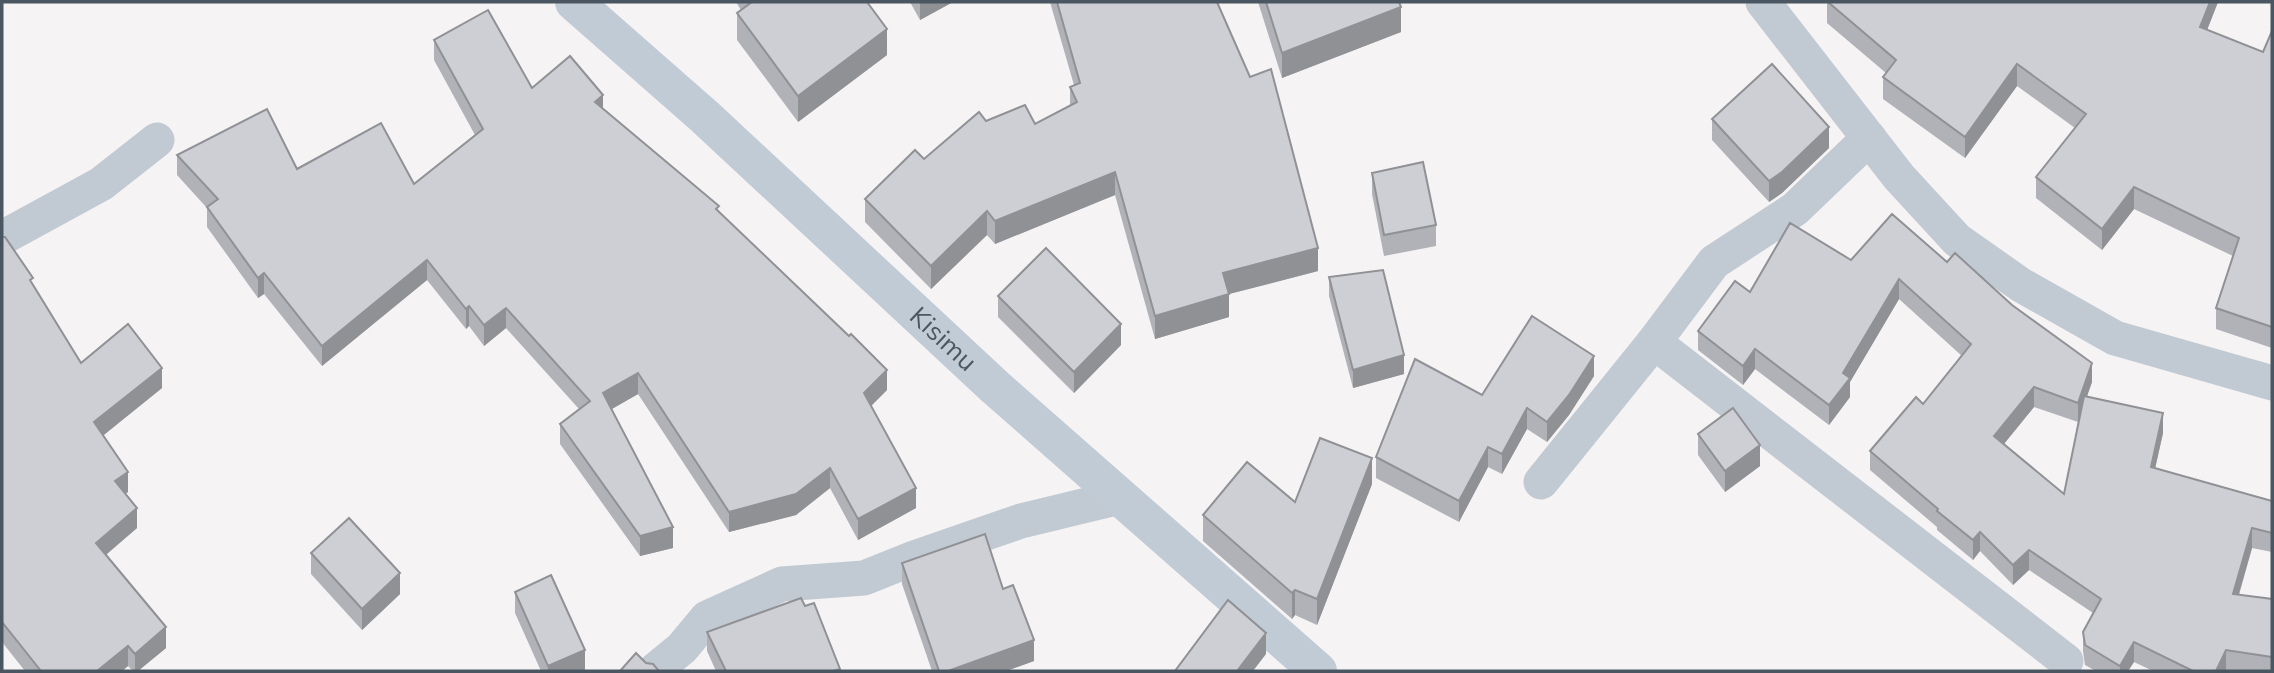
<svg xmlns="http://www.w3.org/2000/svg" width="2274" height="673" font-family="Mulish,sans-serif">
<style>
.lines{fill:none;stroke-linecap:round;stroke-linejoin:round}
.street{stroke:#c1cad2;stroke-width:35}
.secondary{stroke:#c1cbd6;stroke-width:38}
.wall{fill:#b0b2b7;fill-rule:evenodd}
.shaded-wall{fill:#909195}
.building{fill:#cdcfd5;stroke:#909195;stroke-width:2}
.labels{text-anchor:middle;stroke-width:6;stroke-linejoin:round;paint-order:stroke}
.street-label{font-size:26px;fill:#4a5661;stroke:#fff}
</style>
<rect width="100%" height="100%" fill="#f5f3f3"/>
<g class="lines">
<!-- street -->
<g class="street">
<polyline points="1763,2 1899,177 1957,240 2021,285 2115,338 2272,383"/>
<polyline points="2,238 101,184 157,140"/>
<polyline points="1654,342 2066,661"/>
<polyline points="1541,482 1654,342 1714,262 1795,209 1869,138"/>
<polyline points="654,671 682,648 707,618 782,584 864,578 914,558 1021,521 1120,497"/>
</g>
<!-- secondary -->
<path class="secondary" id="s1" d="M574,2l131,115 290,270 323,284"/>
</g>
<!-- wall -->
<g class="wall">
<polygon points="736,2 867,2 887,55 798,122 737,40 737,13 741,10"/>
<polygon points="910,2 953,2 920,20"/>
<polygon points="1050,2 1217,2 1318,271 1229,294 1229,317 1155,339 1115,195 995,244 987,235 931,289 865,222 865,199 924,159 986,121 1035,124 1070,106 1070,87 1074,85"/>
<polygon points="1258,2 1399,2 1401,32 1282,78"/>
<polygon points="1827,2 2218,2 2207,30 2263,52 2272,31 2272,348 2216,329 2216,308 2233,256 2134,209 2102,250 2036,198 2036,177 2075,128 2017,86 1965,158 1883,99 1883,77 1886,73 1827,23"/>
<polygon points="434,40 532,88 603,108 719,212 887,390 871,406 916,508 858,540 830,488 796,515 729,532 638,394 612,409 673,548 640,556 560,444 560,424 579,409 506,328 484,346 469,326 466,329 427,280 322,366 264,294 258,298 207,227 207,208 177,175 177,155 414,184 475,135 434,60"/>
<polygon points="1712,119 1829,148 1782,193 1769,202 1712,140"/>
<polygon points="1372,173 1436,225 1436,246 1384,256 1372,194"/>
<polygon points="2,237 33,285 81,363 162,388 103,435 128,492 125,494 137,528 106,555 166,648 138,671 133,671 128,666 122,671 25,671 2,642"/>
<path d="M1851,260l96,2 145,120 -5,14 76,37 -8,35 117,33v51l-20,-4 -13,47 33,4v72h-37l-9,-1 -1,1h-72l-19,-9 -6,9h-32l-11,-6 -2,-14v-19l10,-19 -64,-43 -16,15 -33,-34 -7,9 -36,-30v-3l-67,-57v-19l53,-47 39,-48 -63,-57 -49,83v15l-21,28 -74,-56 -12,16 -45,-35v-19l52,-39zM2034,407l44,15 -14,72 -60,-50z"/>
<polygon points="1329,277 1404,374 1353,388 1329,296"/>
<polygon points="998,296 1121,345 1074,393 998,317"/>
<polygon points="1594,376 1569,415 1547,442 1527,429 1502,474 1488,467 1459,522 1376,478 1376,457 1482,395"/>
<polygon points="1698,434 1760,466 1725,492 1698,455"/>
<polygon points="1372,484 1317,625 1295,615 1292,619 1203,541 1203,515 1295,502"/>
<polygon points="311,553 400,594 362,630 311,574"/>
<polygon points="902,563 1003,589 1034,661 1006,671 932,671 902,584"/>
<polygon points="515,592 585,671 541,671 515,613"/>
<polygon points="707,632 840,671 716,671 707,651"/>
</g>
<!-- shaded-wall -->
<g class="shaded-wall">
<polygon points="920,2 953,2 920,20"/>
<polygon points="2210,2 2218,2 2200,48 2200,27"/>
<polygon points="1401,7 1401,32 1282,78 1282,53"/>
<polygon points="887,29 887,55 798,122 798,96"/>
<polygon points="2017,64 2017,86 1965,158 1965,137"/>
<polygon points="603,95 603,115 595,102"/>
<polygon points="1829,127 1829,148 1782,193 1769,202 1769,181"/>
<polygon points="1115,172 1115,195 995,244 995,221"/>
<polygon points="2134,187 2134,209 2102,250 2102,229"/>
<polygon points="987,211 987,235 931,289 931,266"/>
<polygon points="1318,248 1318,271 1229,294 1229,317 1155,339 1155,316 1223,273"/>
<polygon points="427,260 427,280 322,366 322,346"/>
<polygon points="264,273 264,294 258,298 258,278"/>
<polygon points="1899,279 1899,299 1850,382 1850,397 1829,425 1829,405 1843,373"/>
<polygon points="469,306 469,326 466,329 466,309"/>
<polygon points="506,308 506,328 484,346 484,325"/>
<polygon points="1121,324 1121,345 1074,393 1074,372"/>
<polygon points="1755,349 1755,369 1743,385 1743,366"/>
<polygon points="1404,355 1404,374 1353,388 1353,370"/>
<polygon points="1594,356 1594,376 1569,415 1547,442 1547,422"/>
<polygon points="2092,363 2092,382 2078,422 2078,403"/>
<polygon points="162,368 162,388 94,443 94,422"/>
<polygon points="887,370 887,390 864,413 864,393"/>
<polygon points="638,373 638,394 603,414 603,393"/>
<polygon points="2034,387 2034,407 1994,456 1994,436"/>
<polygon points="1527,408 1527,429 1502,474 1502,454"/>
<polygon points="2163,413 2163,433 2151,487 2151,467"/>
<polygon points="1760,445 1760,466 1725,492 1725,471"/>
<polygon points="1488,447 1488,467 1459,522 1459,501"/>
<polygon points="1372,458 1372,484 1317,625 1317,599"/>
<polygon points="830,468 830,488 796,515 729,532 729,512"/>
<polygon points="128,472 128,492 115,501 115,481"/>
<polygon points="916,488 916,508 858,540 858,519"/>
<polygon points="137,508 137,528 96,563 96,543"/>
<polygon points="673,527 673,548 640,556 640,536"/>
<polygon points="2252,528 2252,548 2233,614 2233,594"/>
<polygon points="1980,532 1980,551 1973,560 1973,540"/>
<polygon points="2029,550 2029,570 2013,585 2013,565"/>
<polygon points="400,573 400,594 362,630 362,609"/>
<polygon points="1295,590 1295,615 1292,619 1292,593"/>
<polygon points="166,627 166,648 138,671 135,671 135,654"/>
<polygon points="1266,633 1266,654 1253,671 1237,671"/>
<polygon points="1034,640 1034,661 1006,671 948,671"/>
<polygon points="2134,642 2134,662 2128,671 2120,671 2120,666"/>
<polygon points="128,646 128,666 122,671 97,671"/>
<polygon points="585,650 585,671 548,671 548,666"/>
<polygon points="2226,650 2226,670 2225,671 2216,671"/>
</g>
<!-- building -->
<g class="building">
<polygon points="752,2 867,2 887,29 798,96 737,13"/>
<polygon points="1057,2 1217,2 1250,77 1271,69 1318,248 1223,273 1229,294 1155,316 1115,172 995,221 987,211 931,266 865,199 915,150 924,159 979,112 986,121 1025,105 1035,124 1077,102 1070,87 1080,83"/>
<polygon points="1266,2 1399,2 1401,7 1282,53"/>
<polygon points="1828,2 2210,2 2200,27 2263,52 2272,31 2272,327 2216,308 2239,238 2134,187 2102,229 2036,177 2086,114 2017,64 1965,137 1883,77 1896,60"/>
<polygon points="488,10 532,88 570,56 603,95 595,102 719,206 716,209 849,336 851,334 887,370 864,393 916,488 858,519 830,468 796,494 729,512 638,373 603,393 673,527 640,536 560,424 590,401 506,308 484,325 469,306 466,309 427,260 322,346 264,273 258,278 207,207 218,199 177,155 267,109 297,169 381,123 414,184 483,129 434,40"/>
<polygon points="1772,64 1829,127 1782,172 1769,181 1712,119"/>
<polygon points="1423,162 1436,225 1384,235 1372,173"/>
<polygon points="1892,214 1947,262 1955,253 2012,305 2092,363 2078,403 2034,387 1994,436 2064,494 2084,396 2163,413 2151,467 2272,501 2272,533 2252,528 2233,594 2272,599 2272,657 2226,650 2216,671 2193,671 2134,642 2120,666 2085,645 2083,632 2101,599 2029,550 2013,565 1980,532 1973,540 1937,511 1938,509 1870,451 1916,397 1923,404 1971,344 1899,279 1843,373 1850,378 1829,405 1755,349 1743,366 1698,331 1735,281 1750,292 1790,223 1851,260"/>
<polygon points="2,237 5,237 33,278 30,280 81,363 128,324 162,368 94,422 128,472 115,481 137,508 96,543 166,627 135,654 128,646 97,671 41,671 2,622"/>
<polygon points="1046,248 1121,324 1074,372 998,296"/>
<polygon points="1383,270 1404,355 1353,370 1329,277"/>
<polygon points="1532,316 1594,356 1569,395 1547,422 1527,408 1502,454 1488,447 1459,501 1376,457 1415,359 1482,395"/>
<polygon points="1733,408 1760,445 1725,471 1698,434"/>
<polygon points="1320,438 1372,458 1317,599 1295,590 1292,593 1203,515 1247,462 1295,502"/>
<polygon points="349,518 400,573 362,609 311,553"/>
<polygon points="985,534 1003,589 1013,585 1034,640 948,671 939,671 902,563"/>
<polygon points="551,575 585,650 548,666 515,592"/>
<polygon points="801,598 805,606 814,603 840,669 833,671 726,671 707,632"/>
<polygon points="1228,600 1266,633 1237,671 1175,671"/>
<polygon points="636,653 646,663 653,664 659,671 620,671"/>
</g>
<g class="labels">
<!-- street labels -->
<g class="street-label">
<text dy="9" stroke="none"><textPath href="#s1" startOffset="500">Kisimu</textPath></text>
</g>
</g>
<!-- border -->
<rect width="2274" height="673" fill="none" stroke="#4a5661" stroke-width="7"/>
</svg>
